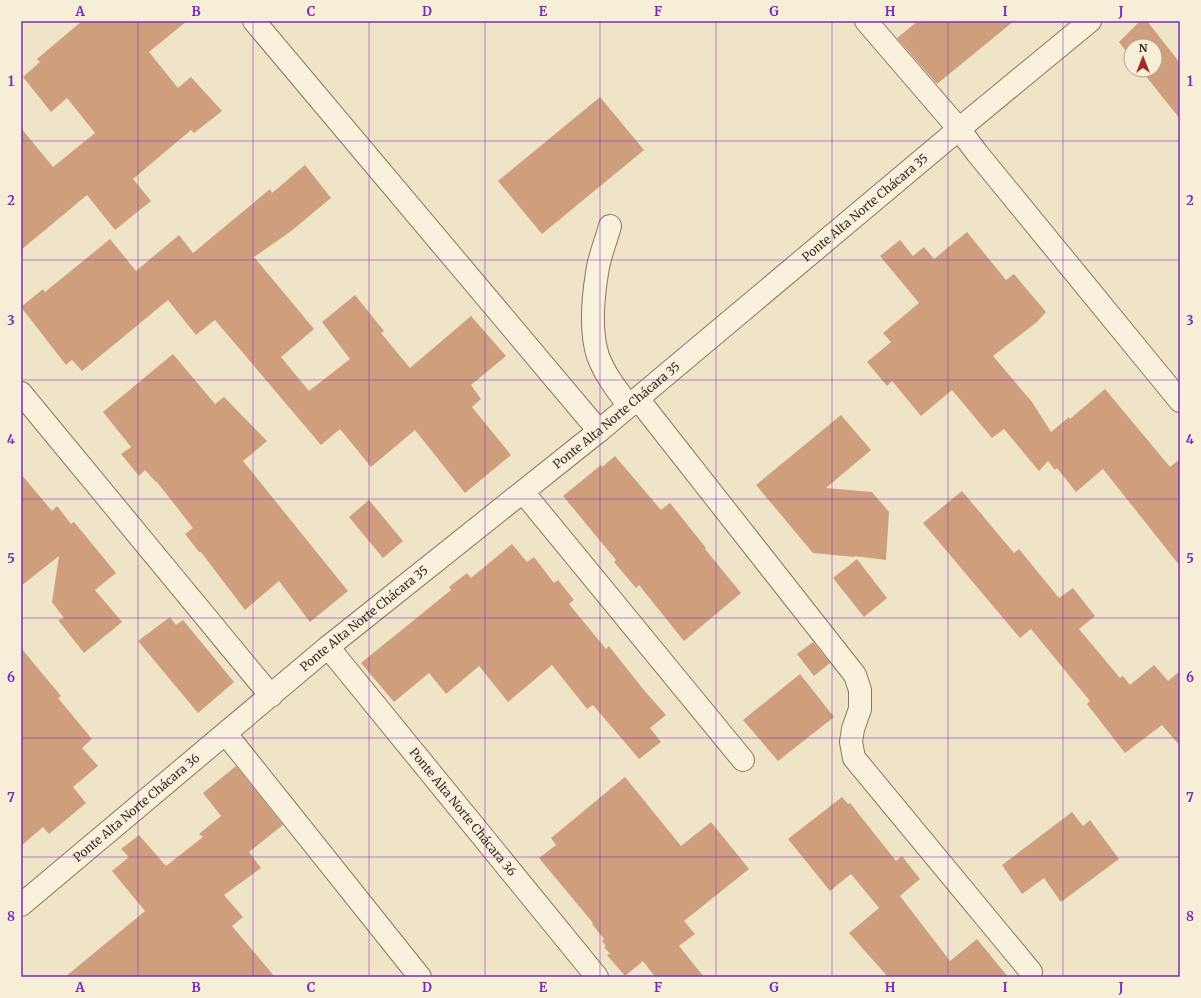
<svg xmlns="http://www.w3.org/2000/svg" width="1201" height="998" font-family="Merriweather,serif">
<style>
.building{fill:#cf9f7d}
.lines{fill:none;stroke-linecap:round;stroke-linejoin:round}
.minor-casing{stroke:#8d765c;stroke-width:24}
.minor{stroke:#faf1dc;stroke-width:22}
.grid{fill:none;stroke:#7b2cbf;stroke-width:1;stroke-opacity:0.55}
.labels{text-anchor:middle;stroke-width:3.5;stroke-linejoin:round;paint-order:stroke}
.street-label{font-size:12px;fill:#3d2e20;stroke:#f7eed8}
.neatline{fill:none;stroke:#7b2cbf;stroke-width:1.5}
.grid-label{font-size:13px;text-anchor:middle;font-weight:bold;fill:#7b2cbf}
</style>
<rect width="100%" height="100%" fill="#f0e4c8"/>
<!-- building -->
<g class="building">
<polygon points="82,21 187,21 149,52 178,88 191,77 222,111 194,133 191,130 133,179 151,201 115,230 87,195 21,250 21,128 53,167 95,133 67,98 51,112 23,77 40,62 37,59"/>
<polygon points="918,21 1014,21 937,84 897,38"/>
<polygon points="1140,21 1147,21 1180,63 1180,119 1141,70 1155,70 1155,46 1131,46 1131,57 1119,42"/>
<polygon points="600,97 644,150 542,234 498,181"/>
<polygon points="305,165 331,198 290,232 254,257 314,329 281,357 309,391 350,359 322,322 355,295 384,331 381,333 410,368 471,316 506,356 471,385 481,399 472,407 511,455 465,493 415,430 371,467 340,429 321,445 215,320 196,335 168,300 82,371 72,360 66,365 21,307 43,289 45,292 110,239 136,271 179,235 193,253 270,189 272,193"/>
<polygon points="967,232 1006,280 1014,274 1046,312 1037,322 993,356 1032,402 1051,432 1069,417 1070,419 1105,389 1170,467 1180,459 1180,566 1103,469 1076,492 1057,468 1055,470 1048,461 1039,471 1004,429 992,438 952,390 921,416 892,381 887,386 867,362 891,342 883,333 919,303 880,256 900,240 913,256 924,247 934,259"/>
<polygon points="173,354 215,404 224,397 267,441 243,461 348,591 310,622 279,581 245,610 201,552 199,552 185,534 193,528 157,482 156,482 145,470 139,476 121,454 131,447 103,412"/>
<polygon points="841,415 871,450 826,488 872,492 889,512 886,560 854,556 855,557 813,553 756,485"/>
<polygon points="615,456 661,510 670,503 706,548 705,549 741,593 684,641 639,585 636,588 614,562 616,560 563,496 601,465 602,467"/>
<polygon points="21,474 52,511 57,506 71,524 74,522 116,573 95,590 122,622 84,653 58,620 64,618 52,602 59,556 21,586"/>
<polygon points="962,491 1014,553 1019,549 1059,598 1073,588 1095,616 1079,629 1120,678 1123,676 1130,685 1154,665 1168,681 1180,671 1180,746 1162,725 1125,753 1087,704 1090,701 1031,629 1020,638 923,523"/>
<polygon points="369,500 403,541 383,558 349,517"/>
<polygon points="512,544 527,562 534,557 554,583 558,580 574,600 569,604 606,649 609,646 643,689 666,715 650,728 661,742 639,759 593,705 587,709 552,665 508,702 479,666 446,694 429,673 394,702 361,663 451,590 449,587 467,573 471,578"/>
<polygon points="857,559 887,598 864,617 833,578"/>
<polygon points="170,617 176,625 183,620 234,682 198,713 138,641"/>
<polygon points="813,642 830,663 814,676 797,654"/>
<polygon points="21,648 61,696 58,698 92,739 82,748 98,766 73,787 86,803 49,834 43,827 21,846"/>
<polygon points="800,674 834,717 778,761 743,720"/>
<polygon points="236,766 283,825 249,852 261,868 224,895 243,917 232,926 275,977 65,977 145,911 112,871 129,857 121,849 139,835 166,866 203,837 199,834 221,816 203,793"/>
<polygon points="625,777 681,846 711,822 749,869 684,921 695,934 679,946 704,977 655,977 643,961 625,976 607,955 610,954 604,947 606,946 602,941 604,939 592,924 593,923 539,858 556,845 551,838"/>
<polygon points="842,797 848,804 850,803 896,861 902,856 920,879 900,896 950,961 977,939 1008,977 888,977 849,933 879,908 851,874 830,891 788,839"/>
<polygon points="1072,812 1083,826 1090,820 1119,859 1061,902 1044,878 1022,894 1002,865"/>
</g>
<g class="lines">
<!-- minor casing -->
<g class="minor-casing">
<g id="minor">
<polyline points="254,21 599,431"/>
<polyline points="866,21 959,129 977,153 1180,401"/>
<path d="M610,226c-4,15 -11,31 -13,47 -4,25 -7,59 1,83 7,19 19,34 31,50"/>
<polyline points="21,393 271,696"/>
<polyline points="638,399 855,675 860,690 860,709 853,729 851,742 854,758 1031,972"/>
<polyline points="523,492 743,760"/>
<path id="s1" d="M328,647l269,330"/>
<polyline points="226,734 420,977"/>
<path id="s2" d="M21,905l307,-258 271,-216 360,-302 131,-108"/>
</g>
</g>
<!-- minor -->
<use href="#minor" class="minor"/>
</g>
<!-- grid -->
<path class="grid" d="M138,21v956M253,21v956M369,21v956M485,21v956M600,21v956M716,21v956M832,21v956M948,21v956M1063,21v956M21,141h1159M21,260h1159M21,380h1159M21,499h1159M21,618h1159M21,738h1159M21,857h1159"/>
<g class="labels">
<!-- street labels -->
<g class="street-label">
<text dy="4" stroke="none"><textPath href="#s2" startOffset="1095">Ponte Alta Norte Chácara 35</textPath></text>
<text dy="4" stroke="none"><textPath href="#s2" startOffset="771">Ponte Alta Norte Chácara 35</textPath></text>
<text dy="4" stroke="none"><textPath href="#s2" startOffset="447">Ponte Alta Norte Chácara 35</textPath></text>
<text dy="4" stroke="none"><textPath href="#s2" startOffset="151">Ponte Alta Norte Chácara 36</textPath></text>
<text dy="4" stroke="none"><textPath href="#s1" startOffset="213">Ponte Alta Norte Chácara 36</textPath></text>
</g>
</g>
<!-- border -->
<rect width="1201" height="998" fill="none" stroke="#f7eed8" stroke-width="44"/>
<!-- north arrow -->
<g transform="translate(1143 58)"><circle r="19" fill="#f7eed8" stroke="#ada18e"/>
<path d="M0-3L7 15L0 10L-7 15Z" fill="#9e2a2b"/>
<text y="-6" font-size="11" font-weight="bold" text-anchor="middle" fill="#3d2e20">N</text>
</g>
<rect x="22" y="22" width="1157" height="954" class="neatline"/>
<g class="grid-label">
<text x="80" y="16">A</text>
<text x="196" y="16">B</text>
<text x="311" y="16">C</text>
<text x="427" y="16">D</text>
<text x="543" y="16">E</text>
<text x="658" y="16">F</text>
<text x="774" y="16">G</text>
<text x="890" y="16">H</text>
<text x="1005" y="16">I</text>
<text x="1121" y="16">J</text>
<text x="11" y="86">1</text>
<text x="1190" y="86">1</text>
<text x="11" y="205">2</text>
<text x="1190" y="205">2</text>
<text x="11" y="325">3</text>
<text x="1190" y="325">3</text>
<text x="11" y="444">4</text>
<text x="1190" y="444">4</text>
<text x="11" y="563">5</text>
<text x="1190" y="563">5</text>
<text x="11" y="682">6</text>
<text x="1190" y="682">6</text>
<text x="11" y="802">7</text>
<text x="1190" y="802">7</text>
<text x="11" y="921">8</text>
<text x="1190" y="921">8</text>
<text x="80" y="992">A</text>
<text x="196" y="992">B</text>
<text x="311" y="992">C</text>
<text x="427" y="992">D</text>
<text x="543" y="992">E</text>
<text x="658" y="992">F</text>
<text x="774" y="992">G</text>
<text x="890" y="992">H</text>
<text x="1005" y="992">I</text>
<text x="1121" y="992">J</text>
</g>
</svg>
